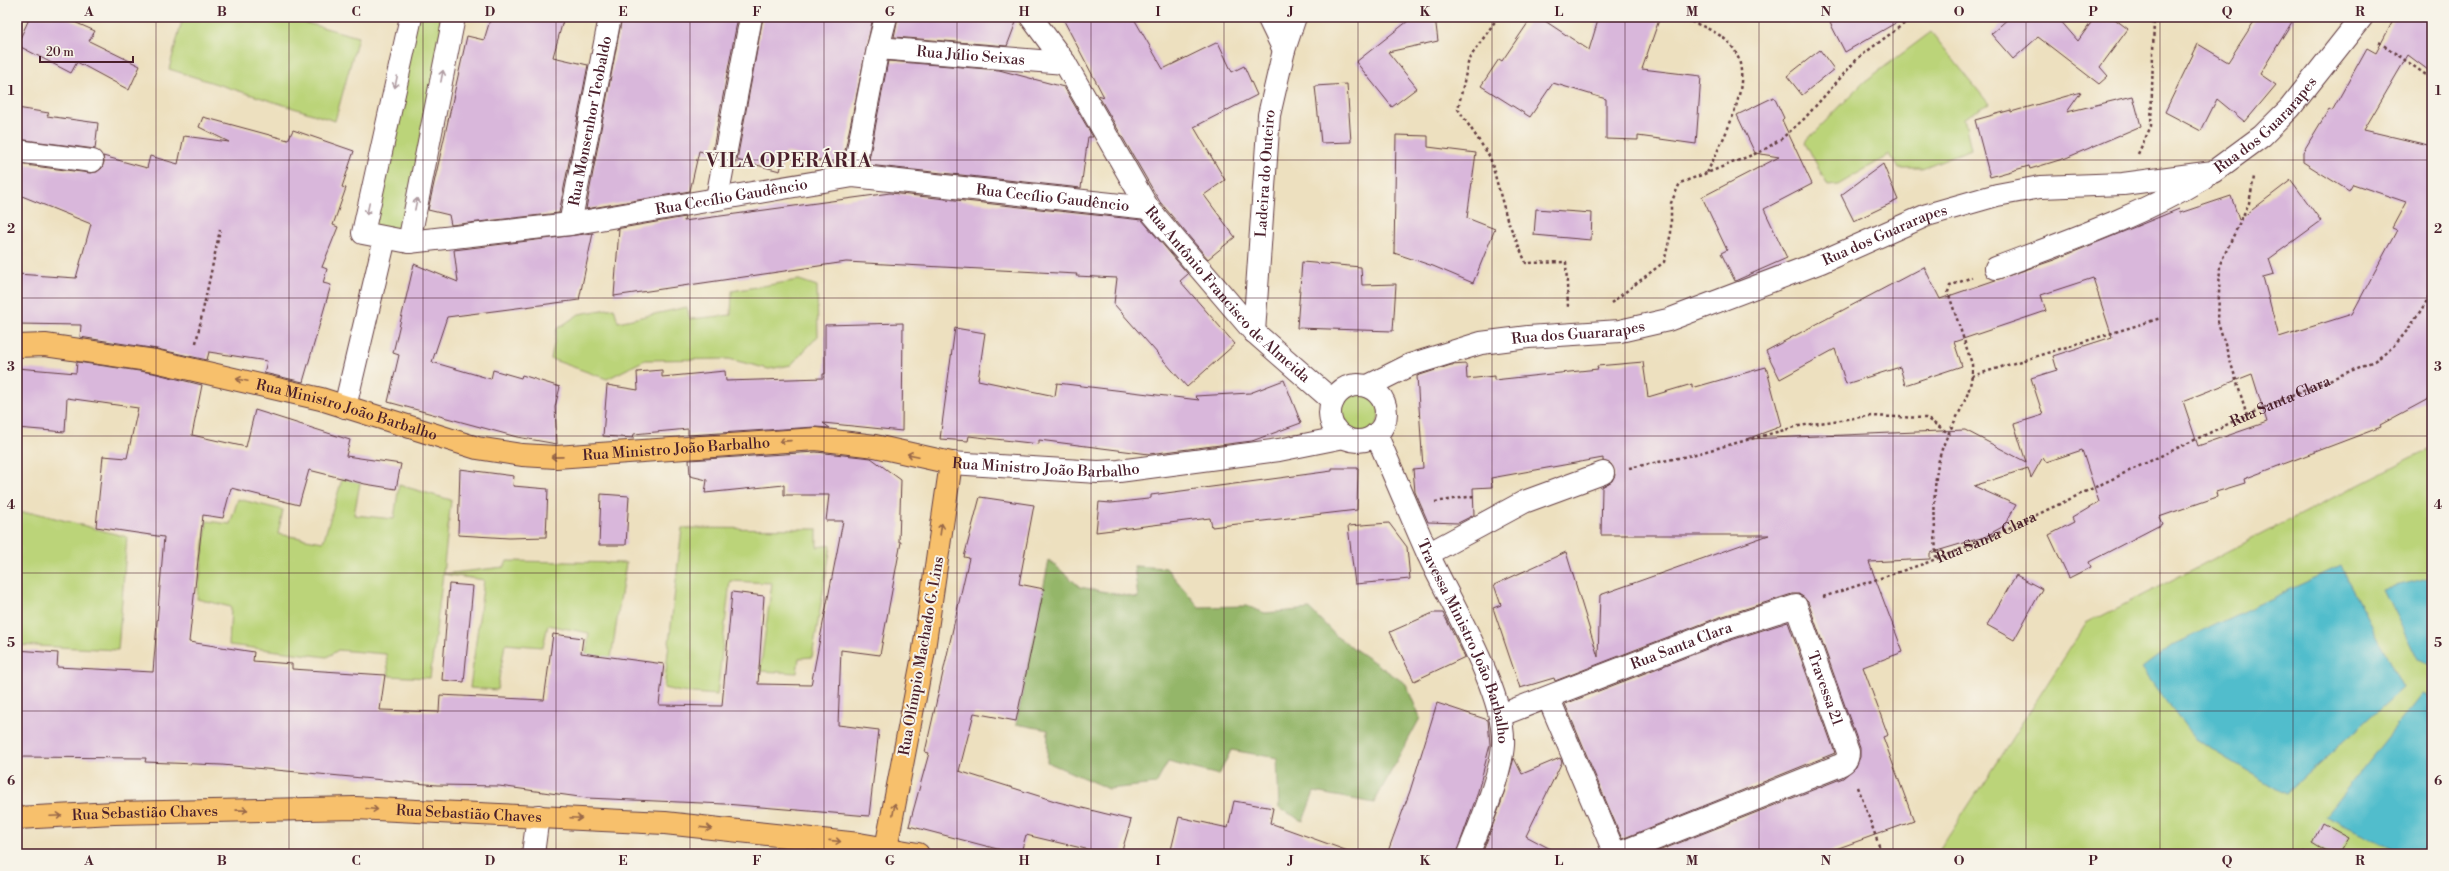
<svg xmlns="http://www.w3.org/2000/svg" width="2449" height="871" font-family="'Libre Bodoni',serif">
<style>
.green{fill:#bbd479;stroke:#827a52}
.forest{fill:#94b669;stroke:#6f6a4a}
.water{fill:#51bdcc;stroke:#4e6e7c}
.building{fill:#d9b7db;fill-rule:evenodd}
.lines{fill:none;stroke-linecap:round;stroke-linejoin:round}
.minor-casing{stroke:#623c41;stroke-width:24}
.major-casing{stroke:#623c41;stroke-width:24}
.path{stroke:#623c41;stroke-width:2.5;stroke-dasharray:3 3;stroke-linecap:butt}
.minor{stroke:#fff;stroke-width:22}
.major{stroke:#f7c06c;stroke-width:22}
.oneway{stroke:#ae9aa0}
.oneway2{stroke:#986748}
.grid{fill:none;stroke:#4a1f2b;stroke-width:1;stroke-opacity:0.55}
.labels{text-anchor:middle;stroke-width:4;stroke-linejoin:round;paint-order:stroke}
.street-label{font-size:15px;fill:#4a1f2b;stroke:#f7f3e8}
.district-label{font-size:19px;font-weight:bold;letter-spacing:1px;fill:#4a1f2b;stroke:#f7f3e8}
.neatline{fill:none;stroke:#4a1f2b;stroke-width:1.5}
.grid-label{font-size:13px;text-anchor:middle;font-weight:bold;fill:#4a1f2b}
</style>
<rect width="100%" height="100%" fill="#f7f3e8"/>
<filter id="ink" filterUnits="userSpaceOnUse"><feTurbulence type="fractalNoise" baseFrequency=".025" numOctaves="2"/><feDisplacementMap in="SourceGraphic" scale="8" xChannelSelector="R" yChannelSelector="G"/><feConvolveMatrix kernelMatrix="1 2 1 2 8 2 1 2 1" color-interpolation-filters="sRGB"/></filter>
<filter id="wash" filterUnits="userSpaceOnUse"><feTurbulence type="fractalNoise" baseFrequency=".012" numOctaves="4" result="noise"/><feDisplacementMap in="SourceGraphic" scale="16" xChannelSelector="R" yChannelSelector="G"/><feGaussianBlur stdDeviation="0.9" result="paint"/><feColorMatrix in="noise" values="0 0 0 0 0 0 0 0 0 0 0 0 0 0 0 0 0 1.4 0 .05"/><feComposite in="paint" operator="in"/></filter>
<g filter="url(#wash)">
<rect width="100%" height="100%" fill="#ede0bf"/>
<!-- green -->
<g class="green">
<polygon points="183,17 285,17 358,37 335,121 169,69"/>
<polygon points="415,17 461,17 411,237 370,228"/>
<polygon points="1931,32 1989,104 1964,118 1971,149 1922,168 1899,168 1889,155 1838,185 1828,186 1805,142 1864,82"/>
<polygon points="799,280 817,286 818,336 791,365 769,369 729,359 645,360 607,379 551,359 557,329 579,314 614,308 618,322 687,307 690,319 731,315 732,291"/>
<circle cx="1358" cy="414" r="21"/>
<polygon points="2432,447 2432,854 1937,854 2086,624"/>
<polygon points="343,476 361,478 354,515 394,519 399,485 451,500 443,574 504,567 507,561 626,563 608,677 583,674 589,633 548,625 543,647 505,644 497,690 470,688 484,580 443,574 430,678 389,676 386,654 338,650 327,657 229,645 231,607 197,599 207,521 230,524 238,499 283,510 278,534 323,542"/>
<polygon points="17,513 36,513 127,537 118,650 17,645"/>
<polygon points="682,528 817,529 817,547 831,545 812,657 799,658 797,673 760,671 772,583 730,581 717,695 681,692 664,688"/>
</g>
<!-- forest -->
<polygon class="forest" points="1049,560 1080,587 1138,598 1134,566 1166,568 1199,607 1247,606 1265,613 1310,609 1337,637 1406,684 1420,718 1374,803 1314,792 1303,821 1279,808 1277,758 1231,750 1219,775 1168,762 1156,784 1109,789 1047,762 1048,730 1016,724"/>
<!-- water -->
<g class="water">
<polygon points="2340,566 2403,688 2286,794 2195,739 2142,668 2174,644"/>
<polygon points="2432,577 2432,665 2418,660 2383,589"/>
<polygon points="2422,694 2432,698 2432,845 2412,854 2404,854 2325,816"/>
</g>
<g id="blocks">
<!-- building -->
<g class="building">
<polygon points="30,17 63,17 95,31 89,41 140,66 129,90 77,62 71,73 17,45"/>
<polygon points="491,17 564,17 553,57 588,65 559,213 451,225 449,215 428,210 467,36 484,40"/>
<polygon points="622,17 738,17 712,154 699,151 690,191 586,209"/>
<polygon points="763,17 873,17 842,165 785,152 780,171 737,160"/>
<polygon points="898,17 1018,17 1007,46 894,37"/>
<polygon points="1062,17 1133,17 1163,69 1218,42 1232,72 1244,66 1257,95 1194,127 1225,180 1204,195 1235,237 1208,259 1160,202 1098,95 1104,97"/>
<polygon points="1413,17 1435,17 1438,41 1388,52 1417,88 1392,107 1356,62"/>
<polygon points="1532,17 1539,17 1589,50 1599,17 1660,17 1642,69 1701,76 1696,144 1638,136 1638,140 1606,139 1606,99 1553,83 1530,117 1481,86 1499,59 1502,61"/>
<polygon points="1827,17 1906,17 1845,52"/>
<polygon points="2010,17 2061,17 2059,19 2078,41 2095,17 2112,17 2128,29 2100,67 2108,76 2099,84 2038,37 2013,59 1991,34"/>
<polygon points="2257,17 2295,17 2260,74 2276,85 2245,122 2217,99 2201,131 2165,112 2198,44 2228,62"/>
<path d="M2395,17h37v56l-24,-18 -44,75 68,16v251l-52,28 1,2 -137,52 1,4 -29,9 1,5 -58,20 3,7 -73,38 2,5 -22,11 -20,-43 25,-13 -2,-4 27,-16 -17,-52 -36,12 -3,-5 -12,21 -3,-10 -54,18 42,19 -12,21 -20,11 -54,16v6l-61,3 34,90 -40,15 25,68 -5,2 31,84 -92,33h-171l192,-76 13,-11 4,-10v-9l-52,-146 -9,-8h-7l-75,24 -162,63 -1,-3 -34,10 -27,-80 8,-3 -7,-20 72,-33 32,105 2,-62 169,-60h-168l1,-48 10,-6 3,-6 -4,-11 -8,-3v-3l-112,20 1,9 -19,1 1,27 -16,8 -30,-1 -13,-30 -2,-23 10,-1 -6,-92 34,-11 15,-1 1,15 27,-3v4l104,-11 -1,-3 46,-4 5,35 44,-13v4l74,-21 16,59 -35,13 218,-9 61,32 -12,-38 29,-9 -12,-37 26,-8 -4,-14 59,-19 -19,-59 -52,17 5,16 -92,31 8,24 -57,19 -5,-18 -54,17 -11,-35 -55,30 -14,-28 158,-84 16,32 114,-39 125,-51 1,4 51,-17 8,24 52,-40 30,41 -52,38 5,15 -11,3 16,60 73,-23 45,-84 -5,-2 14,-26 -53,-18 -4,7 -46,-29v-10l26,-43 3,2 35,-63 9,5zM2252,374l15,48 -69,24 -15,-45z"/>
<polygon points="1820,50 1834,69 1802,95 1787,76"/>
<polygon points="888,61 999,70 1064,87 1093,137 1088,137 1081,188 868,165"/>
<polygon points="1347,84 1351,142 1321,143 1315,86"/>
<polygon points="2081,92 2067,112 2133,96 2141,126 2066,158 2030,169 2029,166 1990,177 1975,120 2011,110 2011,112"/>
<polygon points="1774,97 1784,118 1782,120 1812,184 1764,209 1787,258 1735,281 1721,253 1727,250 1702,197 1779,157 1755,153 1737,115"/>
<polygon points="17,108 49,113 47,116 98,123 95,149 17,139"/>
<polygon points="203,117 288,140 293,130 354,151 342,187 346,188 333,225 338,227 322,267 327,269 323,283 331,285 303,382 264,373 267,361 209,352 207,360 157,349 80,337 81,325 17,324 17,274 76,278 91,224 17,194 17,164 90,173 97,172 102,168 104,162 103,156 147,168 150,156 178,164 184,136 229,142 199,127"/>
<polygon points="1396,135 1428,136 1428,147 1476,153 1467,218 1495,229 1473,283 1433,266 1394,253"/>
<polygon points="1883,164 1898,200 1854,221 1841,195"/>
<polygon points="890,193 1142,220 1188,274 1180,281 1235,344 1187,387 1114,304 1117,278 1076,276 1077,274 846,262 614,296 619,229 616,229 685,217 684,221"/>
<polygon points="1536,209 1592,213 1591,240 1534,235"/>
<polygon points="593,233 579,300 447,317 432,362 491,379 493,370 521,378 522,375 560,387 555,407 557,444 517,437 388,402 399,355 393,353 414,264 458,282 454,250"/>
<polygon points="1302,262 1361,267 1362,285 1396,284 1393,331 1297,328"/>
<polygon points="903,323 902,431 823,423 830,428 815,427 688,435 688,429 634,434 633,438 603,436 607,385 638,390 637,372 662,370 662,377 725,371 726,381 823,378 823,374 825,374 825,325"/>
<polygon points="955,328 985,333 978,380 1055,396 1057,383 1199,400 1195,396 1250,393 1284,380 1301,423 1252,441 1149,454 1039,440 1039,444 969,436 968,441 940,439"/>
<polygon points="77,362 153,373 202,385 192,435 246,447 255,410 350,440 346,456 401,464 396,489 365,484 309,470 299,505 231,488 223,518 203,515 189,642 254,652 253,661 292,664 292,669 385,675 380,710 439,712 440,695 544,700 553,634 583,638 581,653 664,664 659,705 722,706 732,592 764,596 758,684 811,685 843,521 826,521 829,495 784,495 784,485 705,493 707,480 690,476 689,460 816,452 871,458 901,480 899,542 901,542 880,655 841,650 838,725 879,730 869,816 725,804 587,798 499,786 437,785 222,765 145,762 146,758 17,757 17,650 58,653 57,667 153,672 164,537 96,527 103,456 127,458 138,408 67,398 65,432 17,428 17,368 76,373"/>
<polygon points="1332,468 1358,468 1357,510 1212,527 1210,518 1096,532 1099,502 1111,503 1148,499 1151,498 1151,495 1332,471"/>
<polygon points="460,469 514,476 513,486 548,489 546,537 509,538 458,535"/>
<polygon points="601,494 629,496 626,545 599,545"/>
<polygon points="980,497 1034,505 1019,584 1044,589 1016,721 974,713 959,771 1058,802 1131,820 1121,854 1107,854 1026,835 1021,852 1005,851 909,826 929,753 925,752 969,558 964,557"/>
<polygon points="1389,523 1407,547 1410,579 1355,584 1348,526"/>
<polygon points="2016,575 2042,589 2014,640 1987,625"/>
<polygon points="449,584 473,586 464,682 442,680"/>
<polygon points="1433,613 1443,613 1465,657 1414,681 1390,632"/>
<polygon points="1788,622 1835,753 1622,839 1565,704 1725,642"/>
<polygon points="1437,703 1488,720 1490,745 1477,795 1456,854 1387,854 1410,791"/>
<polygon points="1514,758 1522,774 1560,758 1562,762 1526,836 1560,854 1482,854 1501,803"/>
<polygon points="1234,801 1273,808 1270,823 1348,851 1347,854 1170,854 1179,817 1228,828"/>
<polygon points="2322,822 2349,837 2339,854 2330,854 2312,843"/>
</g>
</g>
</g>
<g filter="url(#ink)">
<use href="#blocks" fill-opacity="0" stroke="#623c41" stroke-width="1"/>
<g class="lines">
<!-- minor casing -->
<g class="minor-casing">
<g id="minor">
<path id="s2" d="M411,17l-48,216 46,9 161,-18 283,-48 295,32"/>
<path id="s3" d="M1031,17l34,46 83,145 106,124 79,69"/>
<polyline points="1268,17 1284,50"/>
<path id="s4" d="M878,48l187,15"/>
<polyline points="17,151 92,161"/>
<polyline points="853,176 878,48 886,17"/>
<polyline points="717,198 751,17"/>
<path id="s5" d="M570,224l40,-207"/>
<polyline points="409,242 454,17"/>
<path d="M1996,268c71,-27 142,-51 207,-90"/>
<path id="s6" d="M1254,332l15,-217 15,-65 11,-33"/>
<circle cx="1358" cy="413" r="28"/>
<path id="s7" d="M1368,386l42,-21 71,-22 47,-6 92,-6 48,-11 153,-58 106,-47 70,-20 43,-8 83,-3 90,-12 49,-36 28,-28 72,-91"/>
<polyline points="345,407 385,238"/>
<path id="s8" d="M1376,434c18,40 34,80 52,120 22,48 78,140 75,191 -2,28 -23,81 -35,109"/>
<path id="s9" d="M951,463l147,9 21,-1 160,-21 65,-13"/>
<polyline points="1428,554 1524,502 1603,473"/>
<path id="s10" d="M1501,715l220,-85 75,-24 52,146c0,8 -3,11 -10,14l-213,85 -6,1 -7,-5 -64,-150"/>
<polyline points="533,854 538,816"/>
</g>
</g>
<!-- major casing -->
<g class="major-casing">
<g id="major">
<path id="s11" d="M17,346l28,-1 110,16 166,38 156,49 45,7 34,2 260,-18 59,7 76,17 -28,193 -37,192"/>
<path id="s12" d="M17,818l97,-5 241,-5 310,15 194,21 59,10"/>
</g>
</g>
<!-- path -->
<g class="path">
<polyline points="1365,17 1366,20"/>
<polyline points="1498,17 1469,59 1458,109 1490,157 1507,219 1526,263 1566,262 1568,307"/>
<path d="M1680,17c14,6 30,11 42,20 44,31 1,100 -15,136l55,-22 19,-12 23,-20 54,-61 55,-41"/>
<polyline points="2379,42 2432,79"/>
<polyline points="2138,154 2151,126 2154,17"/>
<polyline points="1611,303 1664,262 1671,233 1671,203 1680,183 1707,173"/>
<polyline points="196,343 220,230"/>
<polyline points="1972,376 2161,318"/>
<polyline points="2247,415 2218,322 2220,264 2249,203 2254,177"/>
<polyline points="1629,468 1688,456 1799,426 1868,416 1926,418 1950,434"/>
<polyline points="1435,502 1474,496"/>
<path d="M1936,558c-1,-34 -5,-76 6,-109 10,-29 32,-52 30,-85l-24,-72 2,-6 22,-9"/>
<path id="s1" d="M1823,597l103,-34 62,-25 259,-123 127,-54c27,-16 41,-42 58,-68"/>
<polyline points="1858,787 1882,854"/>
<polyline points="2304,852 2307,854"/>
<polyline points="602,854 603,850"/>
</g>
<!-- minor -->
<use href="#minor" class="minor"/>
<!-- major -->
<use href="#major" class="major"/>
</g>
<!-- one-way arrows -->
<defs><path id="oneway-shaft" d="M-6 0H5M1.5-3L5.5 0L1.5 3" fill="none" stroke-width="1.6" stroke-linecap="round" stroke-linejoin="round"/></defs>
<g class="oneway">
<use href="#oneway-shaft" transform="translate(442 76) rotate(-79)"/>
<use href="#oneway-shaft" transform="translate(396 82) rotate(102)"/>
<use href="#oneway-shaft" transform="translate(416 204) rotate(-79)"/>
<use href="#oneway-shaft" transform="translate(368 209) rotate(102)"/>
</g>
<g class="oneway2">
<use href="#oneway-shaft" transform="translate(242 380) rotate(-168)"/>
<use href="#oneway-shaft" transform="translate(785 441) rotate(176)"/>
<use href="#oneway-shaft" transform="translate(913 455) rotate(-168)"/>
<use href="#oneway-shaft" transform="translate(557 457) rotate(179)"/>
<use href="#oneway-shaft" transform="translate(941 529) rotate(-82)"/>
<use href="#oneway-shaft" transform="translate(372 809) rotate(5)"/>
<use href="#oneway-shaft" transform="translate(894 809) rotate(-79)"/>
<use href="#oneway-shaft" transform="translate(242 810) rotate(-1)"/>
<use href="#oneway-shaft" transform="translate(56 816) rotate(-3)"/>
<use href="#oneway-shaft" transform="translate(576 818) rotate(3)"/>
<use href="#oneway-shaft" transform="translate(706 828) rotate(6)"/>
<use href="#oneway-shaft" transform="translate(835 841) rotate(6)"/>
</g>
</g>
<!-- grid -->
<path class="grid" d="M156,17v837M289,17v837M423,17v837M556,17v837M690,17v837M824,17v837M957,17v837M1091,17v837M1224,17v837M1358,17v837M1492,17v837M1625,17v837M1759,17v837M1893,17v837M2026,17v837M2160,17v837M2293,17v837M17,160h2415M17,298h2415M17,436h2415M17,573h2415M17,711h2415"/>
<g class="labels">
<!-- street labels -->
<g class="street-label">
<text dy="5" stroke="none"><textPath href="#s4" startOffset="93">Rua Júlio Seixas</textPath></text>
<text dy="5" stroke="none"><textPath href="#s5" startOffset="105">Rua Monsenhor Teobaldo</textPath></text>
<text dy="5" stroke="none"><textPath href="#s7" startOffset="951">Rua dos Guararapes</textPath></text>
<text dy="5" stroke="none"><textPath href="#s6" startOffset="159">Ladeira do Outeiro</textPath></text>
<text dy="5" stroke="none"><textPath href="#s2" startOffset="594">Rua Cecílio Gaudêncio</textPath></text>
<text dy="5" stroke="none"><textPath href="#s2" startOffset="918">Rua Cecílio Gaudêncio</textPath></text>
<text dy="5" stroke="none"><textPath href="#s7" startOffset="543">Rua dos Guararapes</textPath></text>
<text dy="5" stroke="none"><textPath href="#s3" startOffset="342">Rua Antônio Francisco de Almeida</textPath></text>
<text dy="5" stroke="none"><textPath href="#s7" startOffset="219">Rua dos Guararapes</textPath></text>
<text dy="5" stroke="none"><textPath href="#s1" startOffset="498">Rua Santa Clara</textPath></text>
<text dy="5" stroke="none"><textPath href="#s11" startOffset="337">Rua Ministro João Barbalho</textPath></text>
<text dy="5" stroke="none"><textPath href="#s11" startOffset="673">Rua Ministro João Barbalho</textPath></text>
<text dy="5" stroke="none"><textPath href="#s9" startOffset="95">Rua Ministro João Barbalho</textPath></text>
<text dy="5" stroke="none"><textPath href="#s1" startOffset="174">Rua Santa Clara</textPath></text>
<text dy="5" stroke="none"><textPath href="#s8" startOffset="226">Travessa Ministro João Barbalho</textPath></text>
<text dy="5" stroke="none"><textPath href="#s10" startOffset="193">Rua Santa Clara</textPath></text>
<text transform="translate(921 656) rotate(-80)" y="5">Rua Olímpio Machado G. Lins</text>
<text dy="5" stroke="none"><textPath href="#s10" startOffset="402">Travessa 21</textPath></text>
<text dy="5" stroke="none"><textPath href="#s12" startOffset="128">Rua Sebastião Chaves</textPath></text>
<text dy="5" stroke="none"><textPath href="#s12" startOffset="452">Rua Sebastião Chaves</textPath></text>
</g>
<!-- district labels -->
<g class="district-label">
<text x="789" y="167">VILA OPERÁRIA</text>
</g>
</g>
<!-- margin -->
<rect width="2449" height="871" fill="none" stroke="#f7f3e8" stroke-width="44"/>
<!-- scale -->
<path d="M40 56v6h93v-6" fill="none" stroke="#4a1f2b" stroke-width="2"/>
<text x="46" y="56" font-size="12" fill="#4a1f2b" stroke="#f7f3e8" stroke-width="3" paint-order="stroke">20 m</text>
<rect x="22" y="22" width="2405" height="827" class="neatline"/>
<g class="grid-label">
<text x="89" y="16">A</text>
<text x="222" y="16">B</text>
<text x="356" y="16">C</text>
<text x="490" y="16">D</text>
<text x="623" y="16">E</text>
<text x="757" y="16">F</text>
<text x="890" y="16">G</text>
<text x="1024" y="16">H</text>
<text x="1158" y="16">I</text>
<text x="1291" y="16">J</text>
<text x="1425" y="16">K</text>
<text x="1559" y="16">L</text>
<text x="1692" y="16">M</text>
<text x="1826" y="16">N</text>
<text x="1959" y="16">O</text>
<text x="2093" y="16">P</text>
<text x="2227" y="16">Q</text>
<text x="2360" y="16">R</text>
<text x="11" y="95">1</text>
<text x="2438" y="95">1</text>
<text x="11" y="233">2</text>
<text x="2438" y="233">2</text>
<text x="11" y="371">3</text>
<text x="2438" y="371">3</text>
<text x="11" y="509">4</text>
<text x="2438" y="509">4</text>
<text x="11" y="647">5</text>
<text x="2438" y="647">5</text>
<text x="11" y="785">6</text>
<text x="2438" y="785">6</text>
<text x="89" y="865">A</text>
<text x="222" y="865">B</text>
<text x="356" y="865">C</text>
<text x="490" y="865">D</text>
<text x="623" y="865">E</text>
<text x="757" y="865">F</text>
<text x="890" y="865">G</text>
<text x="1024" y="865">H</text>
<text x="1158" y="865">I</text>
<text x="1291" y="865">J</text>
<text x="1425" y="865">K</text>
<text x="1559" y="865">L</text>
<text x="1692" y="865">M</text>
<text x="1826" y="865">N</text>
<text x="1959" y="865">O</text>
<text x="2093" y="865">P</text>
<text x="2227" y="865">Q</text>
<text x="2360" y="865">R</text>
</g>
</svg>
